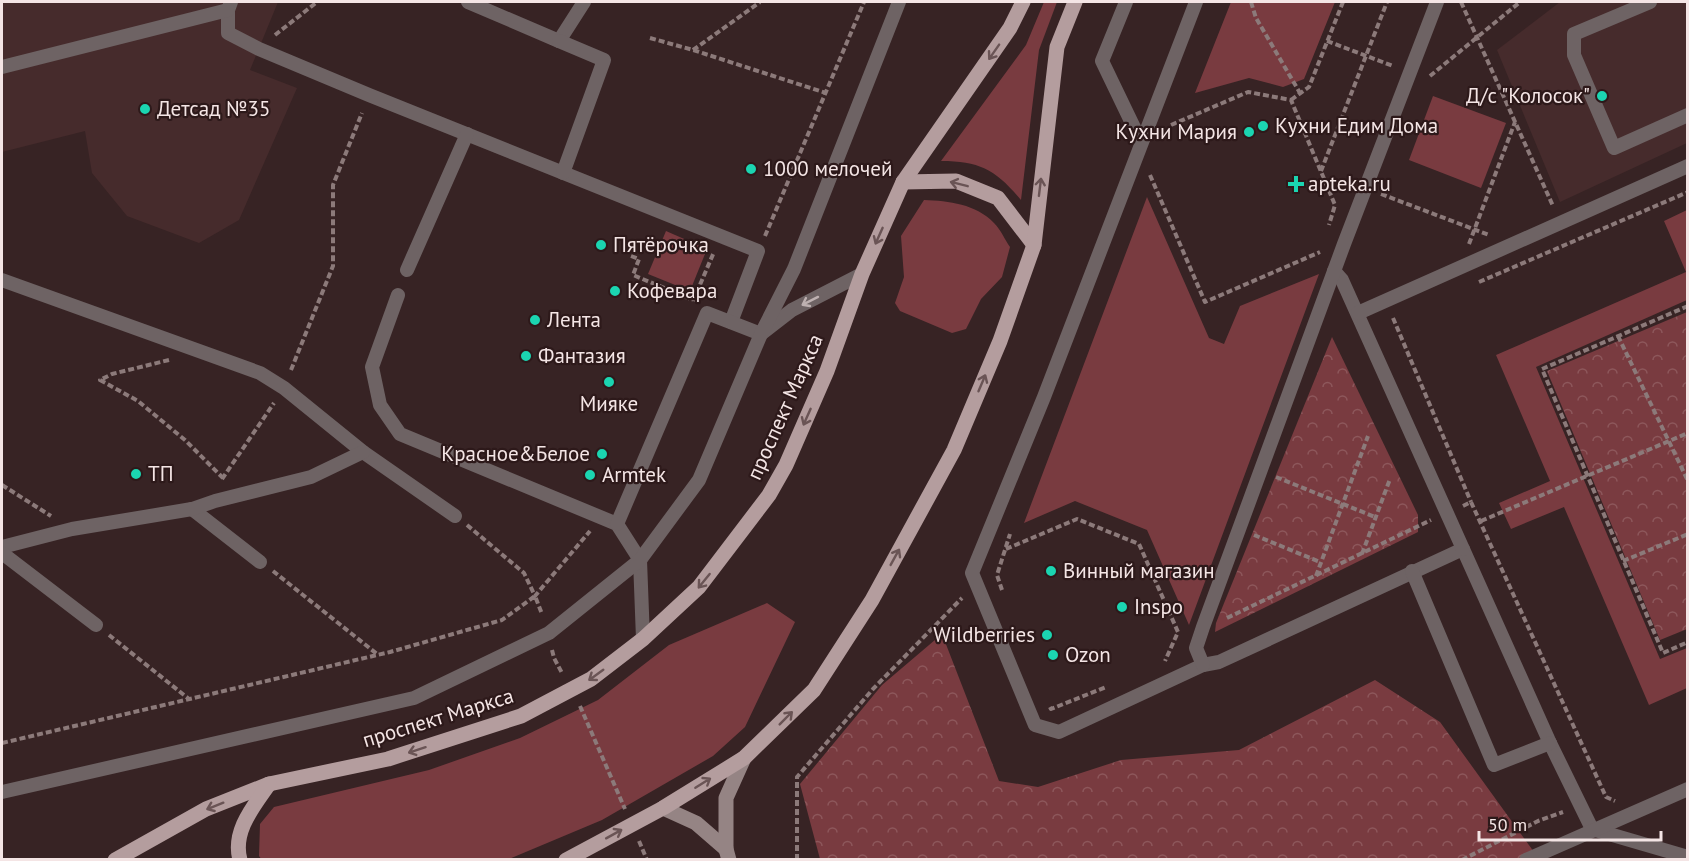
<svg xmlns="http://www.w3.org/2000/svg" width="1689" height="861" font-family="'PT Sans',sans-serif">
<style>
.built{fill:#462b2c}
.grass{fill:#793b40}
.forest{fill:url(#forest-crowns)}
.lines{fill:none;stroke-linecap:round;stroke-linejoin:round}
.path{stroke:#8c7a7a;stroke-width:4;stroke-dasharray:6 3;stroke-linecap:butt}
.lane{stroke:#6e6364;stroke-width:14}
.secondary{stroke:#958484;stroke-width:15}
.primary{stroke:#b49d9e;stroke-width:15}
.oneway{stroke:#6a5455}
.oneway2{stroke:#beb1b1}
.poi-dot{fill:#1bd5b1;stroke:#2d191a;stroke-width:2}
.labels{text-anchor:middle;stroke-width:4.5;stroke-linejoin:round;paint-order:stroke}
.poi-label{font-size:21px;fill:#f4e5e5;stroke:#2d191a;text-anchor:start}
.street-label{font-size:21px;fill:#f4e5e5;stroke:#2d191a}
</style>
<defs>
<pattern id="forest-crowns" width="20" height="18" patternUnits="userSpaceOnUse" patternTransform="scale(1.5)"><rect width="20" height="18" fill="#793b40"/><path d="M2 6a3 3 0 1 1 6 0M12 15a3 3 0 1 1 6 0" fill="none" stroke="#8d575b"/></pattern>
</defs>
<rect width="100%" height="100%" fill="#372324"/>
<!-- built -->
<g class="built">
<polygon points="2,2 278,2 250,70 297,88 239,220 199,243 127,216 92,173 85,131 2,152"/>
<polygon points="1560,2 1687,2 1687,143 1560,202 1497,50"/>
</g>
<!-- grass -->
<g class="grass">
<path d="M1044,2h13l-18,48 -18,150c-25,-30 -41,-39 -80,-39l85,-116z"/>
<polygon points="1231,2 1335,2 1304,79 1283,87 1249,78 1195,93"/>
<polygon points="1433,96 1506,123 1481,188 1409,160"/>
<polygon points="1147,197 1209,338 1224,344 1240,306 1319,274 1189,625 1147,530 1075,501 1024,523"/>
<path d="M924,200c25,1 52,4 70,23 7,7 11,17 16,24l-8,30 -21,22 -15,30 -14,4 -52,-22 -5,-8 9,-26 -3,-41z"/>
<polygon points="1687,210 1687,300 1536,367 1660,659 1687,648 1687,688 1649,705 1564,507 1511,529 1499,503 1550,481 1496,355 1686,272 1664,221"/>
<polygon points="666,231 707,249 690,291 648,274"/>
<polygon points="767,603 795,622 745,727 713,756 602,820 509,859 262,860 259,856 260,824 274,807 429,770 520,738 598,700 669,645"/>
</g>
<!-- forest -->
<g class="forest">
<polygon points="1687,312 1687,629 1660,640 1547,371"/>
<polygon points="1332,337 1418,515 1418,532 1215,632 1216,623"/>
<polygon points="942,634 999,781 1038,787 1121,760 1239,750 1375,680 1440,722 1539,859 820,859 800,784 882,685"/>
</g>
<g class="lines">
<!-- path -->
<g class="path">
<polyline points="1251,2 1256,18 1300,93"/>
<polyline points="1461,2 1553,206"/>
<polyline points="275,35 317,2"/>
<polyline points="650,38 693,50 826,93"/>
<polyline points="1327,41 1393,66"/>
<polyline points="693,50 760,2"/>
<polyline points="1430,76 1520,2"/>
<polyline points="1291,100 1309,87 1343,2"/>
<polyline points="1171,125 1248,92 1291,100 1335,205 1329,225"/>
<polyline points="1321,171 1387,2"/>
<polyline points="1150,175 1205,302 1320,252"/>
<polyline points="1381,194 1489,235"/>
<polyline points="765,236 864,2"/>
<polyline points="1469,244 1515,122"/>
<polyline points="631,256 639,259 633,275 693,300"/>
<polyline points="1479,282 1688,192"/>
<polyline points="693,301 714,252"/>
<polyline points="1688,306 1542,369 1663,653 1688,642"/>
<polyline points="1393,318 1471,502"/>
<polyline points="1618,336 1688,481"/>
<polyline points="169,360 112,374 100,380 138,401 185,440 223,478"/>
<polyline points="291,370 333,266 333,185 362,113"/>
<polyline points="1276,477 1375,517"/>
<polyline points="222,479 274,403"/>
<polyline points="2,485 51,516"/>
<polyline points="1463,506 1471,502 1606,797 1615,801"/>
<polyline points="1481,521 1688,433"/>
<polyline points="467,525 524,573 535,596 590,531"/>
<polyline points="1254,535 1320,562"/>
<polyline points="1006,549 1077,519 1139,544 1178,632 1165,661"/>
<polyline points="1362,554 1390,479"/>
<polyline points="1623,561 1688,534"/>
<polyline points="273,571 377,654"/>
<polyline points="1316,576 1368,436"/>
<polyline points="1002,590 997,575 1010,534"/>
<polyline points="1227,618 1431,520"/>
<polyline points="109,635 189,699"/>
<polyline points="552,650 554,658 562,673"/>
<polyline points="580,706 625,809"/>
<polyline points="1050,707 1051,709 1106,687"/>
<polyline points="2,743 390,652 502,620 535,596 542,614"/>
<polyline points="639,841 647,860"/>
<polyline points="797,860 797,777 873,689 962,598"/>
<polyline points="1462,860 1538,821 1563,812"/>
</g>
<!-- lane -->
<g class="lane">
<polyline points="231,2 228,10 228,33 259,49 369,95 758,251 731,322"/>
<polyline points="468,2 559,41 584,2"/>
<polyline points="1126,2 1102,61 1141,142"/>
<polyline points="1196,2 1044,397 972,573 1035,725 1059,732 1203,665 1219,662 1463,549 1550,743 1592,829 1688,857"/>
<polyline points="1650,2 1574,34 1574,55 1614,148 1688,115"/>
<polyline points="559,41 604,60 563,173"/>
<polyline points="2,67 228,10"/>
<polyline points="407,270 467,134"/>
<polyline points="1334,271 1342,280 1463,549"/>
<polyline points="2,280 260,373 284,388 363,452 455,516"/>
<polyline points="398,295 372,367 380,405 400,434 617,524 640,560 643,639"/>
<polyline points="1358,313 1688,166"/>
<polyline points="192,509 260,562"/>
<polyline points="617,524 707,313 761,334 792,310 862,274"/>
<polyline points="2,547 72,529 192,509 215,501 311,477 363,452"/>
<polyline points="2,553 96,625"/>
<polyline points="1412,571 1494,765 1550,743"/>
<polyline points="1203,665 1196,648 1203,627 1344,244 1437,2"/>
<polyline points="2,792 414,698 549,633 640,560 699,480 761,334 794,269 899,2"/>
<polyline points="1526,860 1688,789"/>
</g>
<!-- secondary -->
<g class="secondary">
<polyline points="663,808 696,823 726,849"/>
<polyline points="729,860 726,849 726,798 744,758"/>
</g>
<!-- primary -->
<g class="primary">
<polyline points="903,182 956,181 998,198 1034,245"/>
<polyline points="115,860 206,809 269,784 388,759 521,716 591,679 643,639 699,587 769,495 786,465 827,371 862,274 903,182 1010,28 1023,2"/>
<path d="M240,860c-8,-29 14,-54 29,-76"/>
<polyline points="566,860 663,808 744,758 814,690 872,600 954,450 1000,341 1034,245 1057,47 1075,2"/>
</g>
</g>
<!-- one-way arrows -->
<defs><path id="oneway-shaft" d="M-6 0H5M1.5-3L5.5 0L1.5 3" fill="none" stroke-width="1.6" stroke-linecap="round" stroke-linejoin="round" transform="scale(1.5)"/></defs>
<g class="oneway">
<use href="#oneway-shaft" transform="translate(994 52) rotate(125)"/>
<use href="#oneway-shaft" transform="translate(959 184) rotate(-166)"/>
<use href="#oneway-shaft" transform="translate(1040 187) rotate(-83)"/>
<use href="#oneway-shaft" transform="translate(879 236) rotate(114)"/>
<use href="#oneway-shaft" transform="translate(982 383) rotate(-67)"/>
<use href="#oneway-shaft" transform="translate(807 417) rotate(114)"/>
<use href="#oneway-shaft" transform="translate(895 557) rotate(-61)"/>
<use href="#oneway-shaft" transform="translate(704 581) rotate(129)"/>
<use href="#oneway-shaft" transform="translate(596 675) rotate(144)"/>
<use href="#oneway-shaft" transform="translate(786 718) rotate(-45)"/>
<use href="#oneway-shaft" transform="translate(417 750) rotate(162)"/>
<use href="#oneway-shaft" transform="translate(703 783) rotate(-32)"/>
<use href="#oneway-shaft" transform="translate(215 806) rotate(158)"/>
<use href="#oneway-shaft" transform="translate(614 834) rotate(-29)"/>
</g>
<use class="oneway2" href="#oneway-shaft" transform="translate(810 301) rotate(153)"/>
<!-- markers -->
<g class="poi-dot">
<circle cx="1602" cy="96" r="6"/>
<circle cx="145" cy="109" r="6"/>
<circle cx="1263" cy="126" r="6"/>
<circle cx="1249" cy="132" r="6"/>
<circle cx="751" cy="169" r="6"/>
<path d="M1293 175h6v6h6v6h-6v6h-6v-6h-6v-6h6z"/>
<circle cx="601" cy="245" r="6"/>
<circle cx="615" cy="291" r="6"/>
<circle cx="535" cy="320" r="6"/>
<circle cx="526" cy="356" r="6"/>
<circle cx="609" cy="382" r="6"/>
<circle cx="602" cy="454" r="6"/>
<circle cx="136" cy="474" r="6"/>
<circle cx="590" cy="475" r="6"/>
<circle cx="1051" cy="571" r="6"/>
<circle cx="1122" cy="607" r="6"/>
<circle cx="1047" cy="635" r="6"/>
<circle cx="1053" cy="655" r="6"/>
</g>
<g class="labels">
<!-- poi labels -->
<g class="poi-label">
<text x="1590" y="103" text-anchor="end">Д/с "Колосок"</text>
<text x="157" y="116">Детсад №35</text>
<text x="1275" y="133">Кухни Едим Дома</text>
<text x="1237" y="139" text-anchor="end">Кухни Мария</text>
<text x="763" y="176">1000 мелочей</text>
<text x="1308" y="191">apteka.ru</text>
<text x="613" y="252">Пятёрочка</text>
<text x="627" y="298">Кофевара</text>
<text x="547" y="327">Лента</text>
<text x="538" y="363">Фантазия</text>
<text x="609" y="411" text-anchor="middle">Мияке</text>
<text x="590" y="461" text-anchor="end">Красное&amp;Белое</text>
<text x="148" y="481">ТП</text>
<text x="602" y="482">Armtek</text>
<text x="1063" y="578">Винный магазин</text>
<text x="1134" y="614">Inspo</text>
<text x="1035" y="642" text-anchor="end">Wildberries</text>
<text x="1065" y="662">Ozon</text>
</g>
<!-- street labels -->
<g class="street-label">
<text transform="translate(785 407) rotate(-66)" y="7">проспект Маркса</text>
<text transform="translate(438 718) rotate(-17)" y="7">проспект Маркса</text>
</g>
</g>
<!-- border -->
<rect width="1689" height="861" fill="none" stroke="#f4e5e5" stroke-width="6"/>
<!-- scale -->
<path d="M1479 831v9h182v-9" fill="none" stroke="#f4e5e5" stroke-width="3"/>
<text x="1488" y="831" font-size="18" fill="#f4e5e5" stroke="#2d191a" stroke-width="4.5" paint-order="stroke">50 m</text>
</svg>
